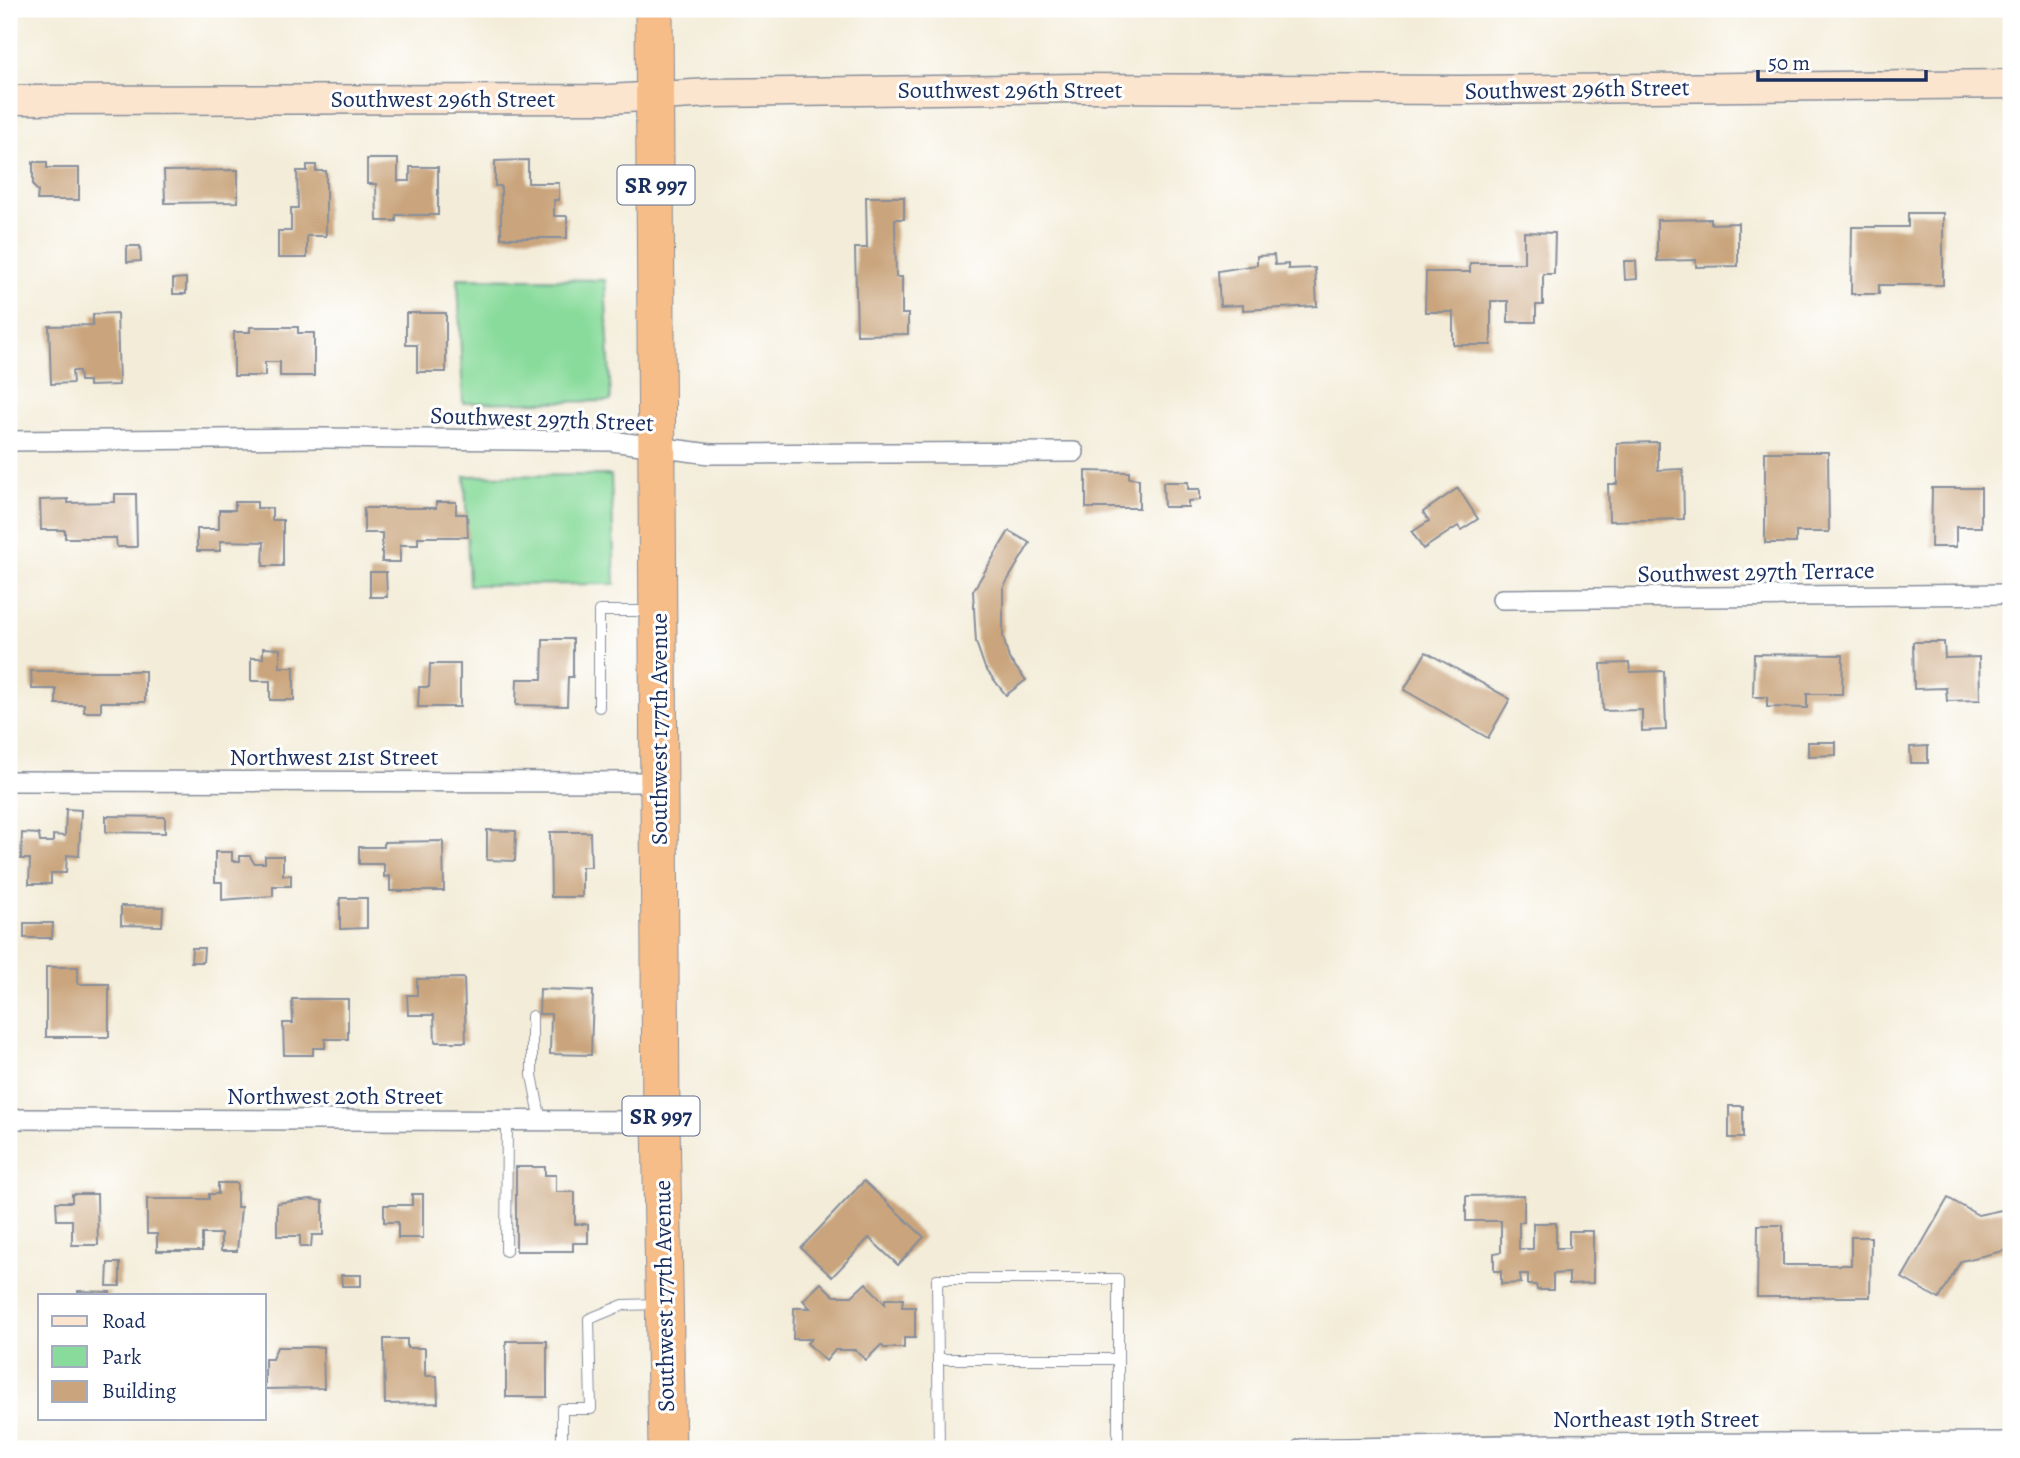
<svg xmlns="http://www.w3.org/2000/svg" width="2020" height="1458" font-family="Alegreya,serif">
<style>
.green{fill:#89db9b;stroke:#52857c;stroke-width:2}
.building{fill:#c9a47c}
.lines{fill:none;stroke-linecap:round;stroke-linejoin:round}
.lane-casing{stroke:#878e9b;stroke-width:12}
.street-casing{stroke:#878e9b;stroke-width:22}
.secondary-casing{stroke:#878e9b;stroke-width:31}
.highway-casing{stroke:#878e9b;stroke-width:39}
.lane{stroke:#fff;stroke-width:10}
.street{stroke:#fff;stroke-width:19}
.secondary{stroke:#fce5cf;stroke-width:28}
.highway{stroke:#f7bd88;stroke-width:37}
.labels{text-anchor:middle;stroke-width:6;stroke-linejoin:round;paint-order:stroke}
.shield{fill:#fff;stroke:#5f6d8e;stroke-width:2}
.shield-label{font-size:23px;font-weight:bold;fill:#1b2f5e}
.street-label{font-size:24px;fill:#1b2f5e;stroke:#fff}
</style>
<rect width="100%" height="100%" fill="#fff"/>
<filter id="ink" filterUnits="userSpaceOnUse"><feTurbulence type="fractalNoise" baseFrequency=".0143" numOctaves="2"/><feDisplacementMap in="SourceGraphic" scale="14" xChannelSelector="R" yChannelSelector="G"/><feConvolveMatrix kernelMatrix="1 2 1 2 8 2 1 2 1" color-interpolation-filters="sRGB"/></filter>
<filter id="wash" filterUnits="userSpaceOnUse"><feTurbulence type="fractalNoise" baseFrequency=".00686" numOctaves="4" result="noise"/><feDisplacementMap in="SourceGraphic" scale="28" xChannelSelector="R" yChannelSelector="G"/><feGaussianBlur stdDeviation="1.57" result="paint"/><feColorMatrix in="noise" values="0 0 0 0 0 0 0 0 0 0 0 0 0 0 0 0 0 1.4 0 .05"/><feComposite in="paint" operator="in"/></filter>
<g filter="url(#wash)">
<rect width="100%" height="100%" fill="#f3ecd8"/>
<!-- green -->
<g class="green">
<polygon points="458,278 605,280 611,401 463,403"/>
<polygon points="611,475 615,584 469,585 465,476"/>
</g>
<g id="blocks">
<!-- building -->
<g class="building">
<polygon points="367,159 398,159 398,181 410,181 410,167 438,167 438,215 396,215 396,221 377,221 376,184 367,184"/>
<polygon points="528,160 528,183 559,183 559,200 554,200 554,216 567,216 567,238 501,238 501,186 495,186 495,161"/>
<polygon points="33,162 47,162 47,168 79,168 79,200 37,200 38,191 33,186"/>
<polygon points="307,165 316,165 316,171 326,171 326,236 307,236 307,258 278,258 278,231 291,231 291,208 298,208 297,171 307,171"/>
<polygon points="238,170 238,202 165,203 164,171"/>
<polygon points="866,197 904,197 904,219 895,219 896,277 902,277 902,314 908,314 908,334 857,335 855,248 867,248"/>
<polygon points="1908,213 1943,213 1943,285 1879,285 1879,294 1851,294 1852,227 1908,227"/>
<polygon points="1711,219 1711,224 1738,223 1738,266 1696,267 1696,260 1657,261 1657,220"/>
<polygon points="1524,232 1555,233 1554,274 1543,274 1543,305 1536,305 1536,322 1508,322 1508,301 1491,301 1491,345 1453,345 1453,312 1425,312 1426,272 1470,272 1470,263 1524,263"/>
<polygon points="127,246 140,246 141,261 127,262"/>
<polygon points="1274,255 1275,265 1288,264 1288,269 1315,268 1317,306 1243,310 1243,305 1220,306 1218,271 1257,265 1257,256"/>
<polygon points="1624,261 1636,261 1637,279 1625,280"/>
<polygon points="186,278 186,294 173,294 173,279"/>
<polygon points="117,313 119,385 89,386 89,381 80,381 79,371 72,371 73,383 51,384 49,326 93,325 93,314"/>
<polygon points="406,313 446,313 446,372 417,372 417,345 406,345"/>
<polygon points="250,327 298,327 298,333 314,333 314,376 280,376 280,362 265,362 265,376 234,376 234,332 250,332"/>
<polygon points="1658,442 1658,470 1683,469 1684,519 1609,521 1608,484 1617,484 1617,443"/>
<polygon points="1765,452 1828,452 1829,532 1796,532 1796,543 1765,543"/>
<polygon points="1086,471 1129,472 1129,478 1139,479 1139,508 1086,508"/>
<polygon points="1163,482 1188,482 1188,489 1200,489 1200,500 1188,501 1188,507 1164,507"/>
<polygon points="1458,488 1478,519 1461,530 1458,526 1423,549 1412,532 1429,521 1423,512"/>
<polygon points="1932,488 1981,488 1981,527 1956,527 1956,547 1931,547"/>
<polygon points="115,494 136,494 137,547 117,547 116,538 65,538 65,530 41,530 40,500 68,499 68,503 115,502"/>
<polygon points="235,502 257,502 257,508 272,508 272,520 283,520 283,566 263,566 264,542 220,541 220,551 197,551 197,529 219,529 219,510 235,510"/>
<polygon points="436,502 456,502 456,514 467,514 468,537 418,537 418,545 400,545 400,562 382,562 382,533 364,533 364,508 436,508"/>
<polygon points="1009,531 1030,543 1003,588 1003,636 1009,659 1026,680 1006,695 985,668 976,642 973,591"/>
<polygon points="370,572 386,572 387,597 370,597"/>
<polygon points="543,639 573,639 573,677 568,677 567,706 516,705 517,679 542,679"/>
<polygon points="1913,642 1944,642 1945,658 1979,657 1980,700 1947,701 1946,688 1914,689"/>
<polygon points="263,648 280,649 280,667 294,667 294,700 270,700 270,681 251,681 251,658 263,658"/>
<polygon points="1426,652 1510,699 1488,738 1404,690"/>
<polygon points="1754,654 1843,655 1842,694 1807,694 1807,708 1767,707 1767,697 1753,697"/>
<polygon points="1629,663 1630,672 1664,671 1666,730 1642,731 1642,710 1603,711 1601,664"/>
<polygon points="430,664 460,664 460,707 418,707 419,687 429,687"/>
<polygon points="31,671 145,671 145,702 101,702 101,712 84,712 84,704 56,704 56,689 32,689"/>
<polygon points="1808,742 1836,742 1836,755 1808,756"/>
<polygon points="1928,746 1928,763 1911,763 1910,747"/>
<polygon points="66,809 81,810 79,856 67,855 66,873 51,873 51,884 29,884 30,859 21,859 22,833 39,834 40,842 53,842 53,835 65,836"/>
<polygon points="106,816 165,817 165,833 106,832"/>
<polygon points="487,830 516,831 515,861 487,860"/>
<polygon points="550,832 590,832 591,867 582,867 582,897 551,897"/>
<polygon points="443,841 444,891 390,891 390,876 384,877 384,864 359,864 359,847 384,847 384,842"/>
<polygon points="215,852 232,852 232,861 240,861 240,856 250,856 254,863 265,863 265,856 283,856 283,875 291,875 291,886 273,886 273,896 222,900 222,882 215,882"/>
<polygon points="340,898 367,898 367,928 340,929"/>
<polygon points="121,906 163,907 162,926 121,925"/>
<polygon points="24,923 53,923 52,938 24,938"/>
<polygon points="192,948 204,948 203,962 191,962"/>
<polygon points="46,967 78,967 78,984 109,984 109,1037 46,1037"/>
<polygon points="464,978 466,1042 435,1042 434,1015 408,1015 407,995 417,995 417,979"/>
<polygon points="540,989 593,991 591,1055 550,1054 551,1014 539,1014"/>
<polygon points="292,999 348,999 348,1039 325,1039 325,1048 313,1048 313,1055 284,1055 283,1023 293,1023"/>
<rect x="1729" y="1106" width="14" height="32"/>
<polygon points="516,1167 545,1167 545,1175 556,1175 556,1192 575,1192 575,1224 588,1224 588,1243 573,1243 573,1251 516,1251"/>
<polygon points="864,1181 924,1237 898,1265 869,1238 832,1277 801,1248"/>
<polygon points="218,1183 237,1183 237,1207 241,1207 237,1251 221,1251 221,1234 202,1234 202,1251 157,1251 157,1234 147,1234 147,1199 209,1199 209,1194 218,1194"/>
<polygon points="72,1194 97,1194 98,1245 72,1245 72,1220 57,1220 56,1202 72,1202"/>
<polygon points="412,1194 423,1194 423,1238 398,1238 398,1222 384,1222 384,1205 412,1205"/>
<polygon points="1524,1195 1524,1222 1519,1222 1519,1249 1533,1249 1533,1223 1556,1223 1556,1248 1569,1248 1569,1231 1593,1231 1593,1283 1569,1284 1569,1273 1553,1274 1553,1290 1537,1290 1536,1285 1528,1285 1528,1274 1520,1274 1521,1283 1501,1284 1501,1271 1494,1271 1494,1253 1501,1252 1501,1221 1466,1221 1466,1196"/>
<polygon points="1948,1198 1978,1215 2011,1208 2011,1249 1961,1261 1939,1299 1902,1278"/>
<polygon points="311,1199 323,1201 323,1235 312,1235 311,1247 300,1247 300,1236 277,1236 277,1203"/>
<polygon points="1758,1225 1783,1225 1783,1265 1851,1265 1851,1237 1871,1237 1870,1297 1757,1297"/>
<polygon points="108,1263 120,1263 120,1286 107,1286"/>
<polygon points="341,1275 361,1275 361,1286 342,1286"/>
<polygon points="821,1283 834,1296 852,1296 866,1283 885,1304 885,1299 903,1299 902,1307 915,1307 915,1338 904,1338 904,1348 884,1348 881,1345 866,1360 856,1350 835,1350 826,1361 807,1343 811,1339 793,1339 794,1308 810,1308 803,1300"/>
<polygon points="78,1291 110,1292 109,1295 78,1295"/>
<polygon points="384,1339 407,1339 407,1348 425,1348 425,1376 437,1376 438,1403 385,1404"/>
<rect x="506" y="1341" width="41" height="56"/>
<polygon points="277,1347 323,1347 324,1388 265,1389 265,1359 272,1359"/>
</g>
</g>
</g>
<g filter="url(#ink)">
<use href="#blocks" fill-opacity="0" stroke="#878e9b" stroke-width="2"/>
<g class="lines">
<!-- lane casing -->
<g class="lane-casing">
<g id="lane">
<polyline points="599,707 599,611 651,611"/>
<polyline points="532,1016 532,1075 541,1121"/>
<polyline points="506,1251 507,1121"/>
<polyline points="938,1359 1118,1359"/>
<polyline points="562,1449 562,1409 591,1409 589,1319 623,1305 659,1304"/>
<polyline points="939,1449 937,1279 1118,1279 1118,1449"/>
</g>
</g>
<!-- street casing -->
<g class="street-casing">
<g id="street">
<polyline points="9,441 319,438 611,441 710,454 1074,452"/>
<polyline points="1502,599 2011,594"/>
<polyline points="9,781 659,782"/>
<polyline points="9,1119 661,1121"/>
<polyline points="1301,1449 1553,1444 2011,1442"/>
</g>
</g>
<!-- secondary casing -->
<g class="secondary-casing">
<polyline id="secondary" points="9,100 609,99 710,93 1078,88 1462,90 2011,84"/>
</g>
<!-- highway casing -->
<g class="highway-casing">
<polyline id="highway" points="654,9 661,1121 667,1449"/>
</g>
<!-- lane -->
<use href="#lane" class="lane"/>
<!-- street -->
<use href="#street" class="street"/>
<!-- secondary -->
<use href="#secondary" class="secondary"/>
<!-- highway -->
<use href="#highway" class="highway"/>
</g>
</g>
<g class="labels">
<!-- shield labels -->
<g class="shield">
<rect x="617.5" y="165.5" width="77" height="39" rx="5"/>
<rect x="622.5" y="1096.5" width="77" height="39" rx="5"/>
</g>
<g class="shield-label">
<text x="656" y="193">SR 997</text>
<text x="661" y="1124">SR 997</text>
</g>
<!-- street labels -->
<g class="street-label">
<text transform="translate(1577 89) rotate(-1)" y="8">Southwest 296th Street</text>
<text x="1010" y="98">Southwest 296th Street</text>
<text x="443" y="107">Southwest 296th Street</text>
<text transform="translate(542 419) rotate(2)" y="8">Southwest 297th Street</text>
<text transform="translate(1756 572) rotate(-1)" y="8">Southwest 297th Terrace</text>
<text transform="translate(659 729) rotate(-90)" y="8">Southwest 177th Avenue</text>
<text x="334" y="765">Northwest 21st Street</text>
<text x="335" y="1104">Northwest 20th Street</text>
<text transform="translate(664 1296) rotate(-91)" y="8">Southwest 177th Avenue</text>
<text x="1656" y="1427">Northeast 19th Street</text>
</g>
</g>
<!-- margin -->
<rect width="2020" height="1458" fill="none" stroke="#fff" stroke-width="35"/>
<!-- legend -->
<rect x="38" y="1294" width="228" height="126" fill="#ffffff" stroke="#a4acbf" stroke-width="2"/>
<rect x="52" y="1316" width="35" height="10" fill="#fce5cf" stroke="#a4acbf" stroke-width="2"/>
<text x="102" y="1328" font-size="21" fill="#1b2f5e">Road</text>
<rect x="52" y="1346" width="35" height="21" fill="#89db9b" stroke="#a4acbf" stroke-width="2"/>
<text x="102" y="1364" font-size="21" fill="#1b2f5e">Park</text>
<rect x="52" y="1381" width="35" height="21" fill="#c9a47c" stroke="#a4acbf" stroke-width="2"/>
<text x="102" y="1398" font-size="21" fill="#1b2f5e">Building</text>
<!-- scale -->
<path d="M1758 70v10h168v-10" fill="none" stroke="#1b2f5e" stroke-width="3.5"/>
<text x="1768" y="70" font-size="21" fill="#1b2f5e" stroke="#ffffff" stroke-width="5" paint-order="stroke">50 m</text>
</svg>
